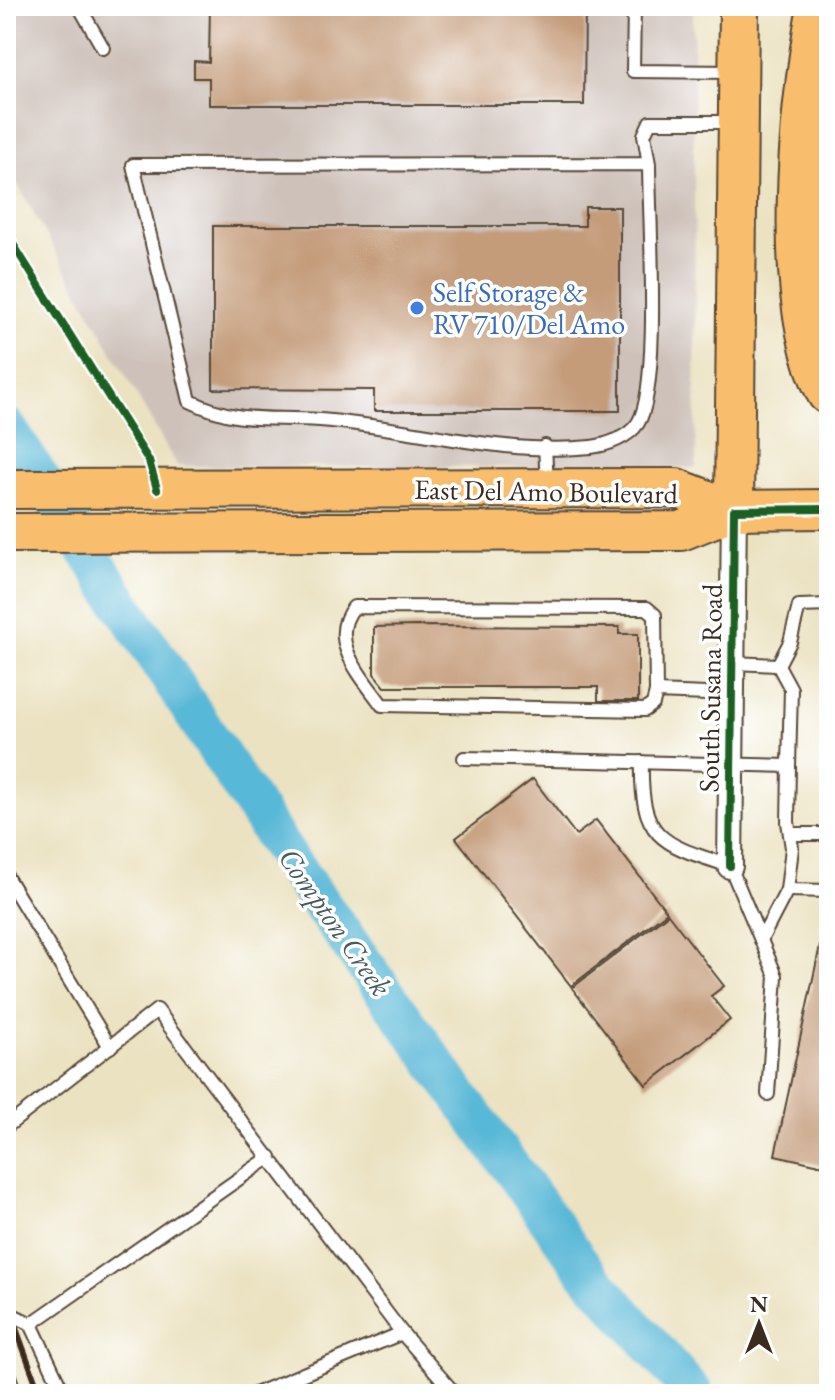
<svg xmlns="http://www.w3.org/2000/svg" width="835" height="1400" font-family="'EB Garamond',serif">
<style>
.industrial{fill:#cec1ba}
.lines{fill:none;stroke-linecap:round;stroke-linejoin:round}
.river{stroke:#59b8d7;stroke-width:40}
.building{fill:#c49c7a}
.service-casing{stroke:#554636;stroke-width:16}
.minor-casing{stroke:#554636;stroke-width:28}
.primary-casing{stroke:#554636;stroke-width:42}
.motorway-casing{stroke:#554636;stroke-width:48}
.service{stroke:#fff;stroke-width:12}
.minor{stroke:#fff;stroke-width:24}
.primary{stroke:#f9be6d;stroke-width:38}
.motorway{stroke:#f9be6d;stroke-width:44}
.rail{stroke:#3b2a1e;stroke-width:6}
.cycleway-casing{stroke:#fff;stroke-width:13}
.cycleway{stroke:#1b5e20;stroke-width:8}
.shop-dot{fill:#3f7fe0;stroke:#fff;stroke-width:3}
.labels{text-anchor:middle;stroke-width:7;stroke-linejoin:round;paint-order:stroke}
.shop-label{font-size:28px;fill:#366cbe;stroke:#fff;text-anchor:start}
.street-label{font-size:28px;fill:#3b2a1e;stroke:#fff}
.water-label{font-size:30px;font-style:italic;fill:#465c5f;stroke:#fff}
</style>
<rect width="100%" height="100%" fill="#fff"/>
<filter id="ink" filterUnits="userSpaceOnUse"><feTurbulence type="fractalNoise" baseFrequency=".0125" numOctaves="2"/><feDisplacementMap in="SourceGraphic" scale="16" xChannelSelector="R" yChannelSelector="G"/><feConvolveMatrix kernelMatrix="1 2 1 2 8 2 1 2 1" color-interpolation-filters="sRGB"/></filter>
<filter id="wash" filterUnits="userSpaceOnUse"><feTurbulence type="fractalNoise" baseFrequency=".006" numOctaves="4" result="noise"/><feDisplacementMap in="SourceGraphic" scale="32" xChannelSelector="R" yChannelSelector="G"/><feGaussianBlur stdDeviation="1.8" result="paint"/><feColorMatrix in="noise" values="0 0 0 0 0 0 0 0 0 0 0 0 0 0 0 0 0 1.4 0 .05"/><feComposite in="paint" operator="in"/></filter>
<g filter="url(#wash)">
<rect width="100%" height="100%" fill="#ebe2c1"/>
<!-- industrial -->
<polygon class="industrial" points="6,6 693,6 696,468 177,466 6,164"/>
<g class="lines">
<!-- river -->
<polyline class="river" points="6,427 292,864 585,1270 694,1394"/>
</g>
<g id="blocks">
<!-- building -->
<g class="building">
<polygon points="210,6 585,6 584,105 209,105 209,78 194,78 194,61 209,62"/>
<polygon points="585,207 620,207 620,411 374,411 374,390 213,389 213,226 585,226"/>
<polygon points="416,626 619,627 619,634 638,634 638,701 598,701 598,687 385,687 374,674 374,627"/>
<polygon points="533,779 576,835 596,820 667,912 571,986 456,838"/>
<polygon points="668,914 724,986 711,996 730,1020 646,1085 572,988"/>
<polygon points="820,946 829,948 829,1167 775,1155"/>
</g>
</g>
</g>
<g filter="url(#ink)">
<use href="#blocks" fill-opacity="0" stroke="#554636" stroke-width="2"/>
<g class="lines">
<!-- service casing -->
<g class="service-casing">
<g id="service">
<polyline points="79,6 103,48"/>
<polyline points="634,6 633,71 735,72"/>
<path d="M649,164c0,51 12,223 -11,259 -9,14 -30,22 -47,24 -91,9 -180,-20 -271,-27 -52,-4 -80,5 -130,-19l-57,-236 516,-1 -5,-29 6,-13h85"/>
<polyline points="545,446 547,485"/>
<polyline points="733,663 778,665"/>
<polyline points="778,665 790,642 799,606 829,605"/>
<path d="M656,692l-3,12 -8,6 -263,-5c-20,-28 -56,-65 -28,-98l293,1 8,7 1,77 76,3"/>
<polyline points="464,758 789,766 791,689 778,665"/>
<path d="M642,762c-2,78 20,82 88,104l46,110 -8,118"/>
<polyline points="790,834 829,834"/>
<polyline points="6,876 110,1047"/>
<polyline points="787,890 829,891"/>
<polyline points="761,940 787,890 792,848 788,822 789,766"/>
<polyline points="6,1127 157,1010 402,1333"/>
<polyline points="6,1316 11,1314 31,1324 64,1394"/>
<polyline points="31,1324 270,1157"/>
<polyline points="6,1367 15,1394"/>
<polyline points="255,1394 402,1333 455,1394"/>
</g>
</g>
<!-- minor casing -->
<g class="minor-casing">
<polyline id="minor" points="730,866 734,510"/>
</g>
<!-- primary casing -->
<g class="primary-casing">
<g id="primary">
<polyline points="6,489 676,488 734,510 829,509"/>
<polyline points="734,510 739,6"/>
<polyline points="6,533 681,531 734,510"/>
</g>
</g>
<!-- motorway casing -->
<g class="motorway-casing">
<path id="motorway" d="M820,6c-18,100 -39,296 9,386"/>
</g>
<!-- service -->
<use href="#service" class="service"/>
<!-- minor -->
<use href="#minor" class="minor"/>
<!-- primary -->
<use href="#primary" class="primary"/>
<!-- motorway -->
<use href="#motorway" class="motorway"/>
<!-- rail -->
<polyline class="rail" points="6,1301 40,1394"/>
<!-- cycleway casing -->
<g class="cycleway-casing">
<g id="cycleway">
<polyline points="6,233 149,461 157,489"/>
<polyline points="730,866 734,510 829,509"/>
</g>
</g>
<!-- cycleway -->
<use href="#cycleway" class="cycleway"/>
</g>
</g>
<!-- markers -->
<circle class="shop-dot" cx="417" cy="308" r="8"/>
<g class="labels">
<!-- shop labels -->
<g class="shop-label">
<text x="433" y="302">Self Storage &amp;<tspan x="433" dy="32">RV 710/Del Amo</tspan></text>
</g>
<!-- street labels -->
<g class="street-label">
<text transform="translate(546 491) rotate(1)" y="10">East Del Amo Boulevard</text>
<text transform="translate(710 688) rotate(-89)" y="10">South Susana Road</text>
</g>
<!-- water labels -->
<g class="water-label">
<text transform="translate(335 922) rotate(55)" y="10">Compton Creek</text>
</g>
</g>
<!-- margin -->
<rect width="835" height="1400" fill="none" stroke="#fff" stroke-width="32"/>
<!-- north arrow -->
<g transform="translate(759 1324)" stroke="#ffffff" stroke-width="6" paint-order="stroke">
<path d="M0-6L14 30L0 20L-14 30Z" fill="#3b2a1e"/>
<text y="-12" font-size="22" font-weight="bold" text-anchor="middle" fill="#3b2a1e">N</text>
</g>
</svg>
